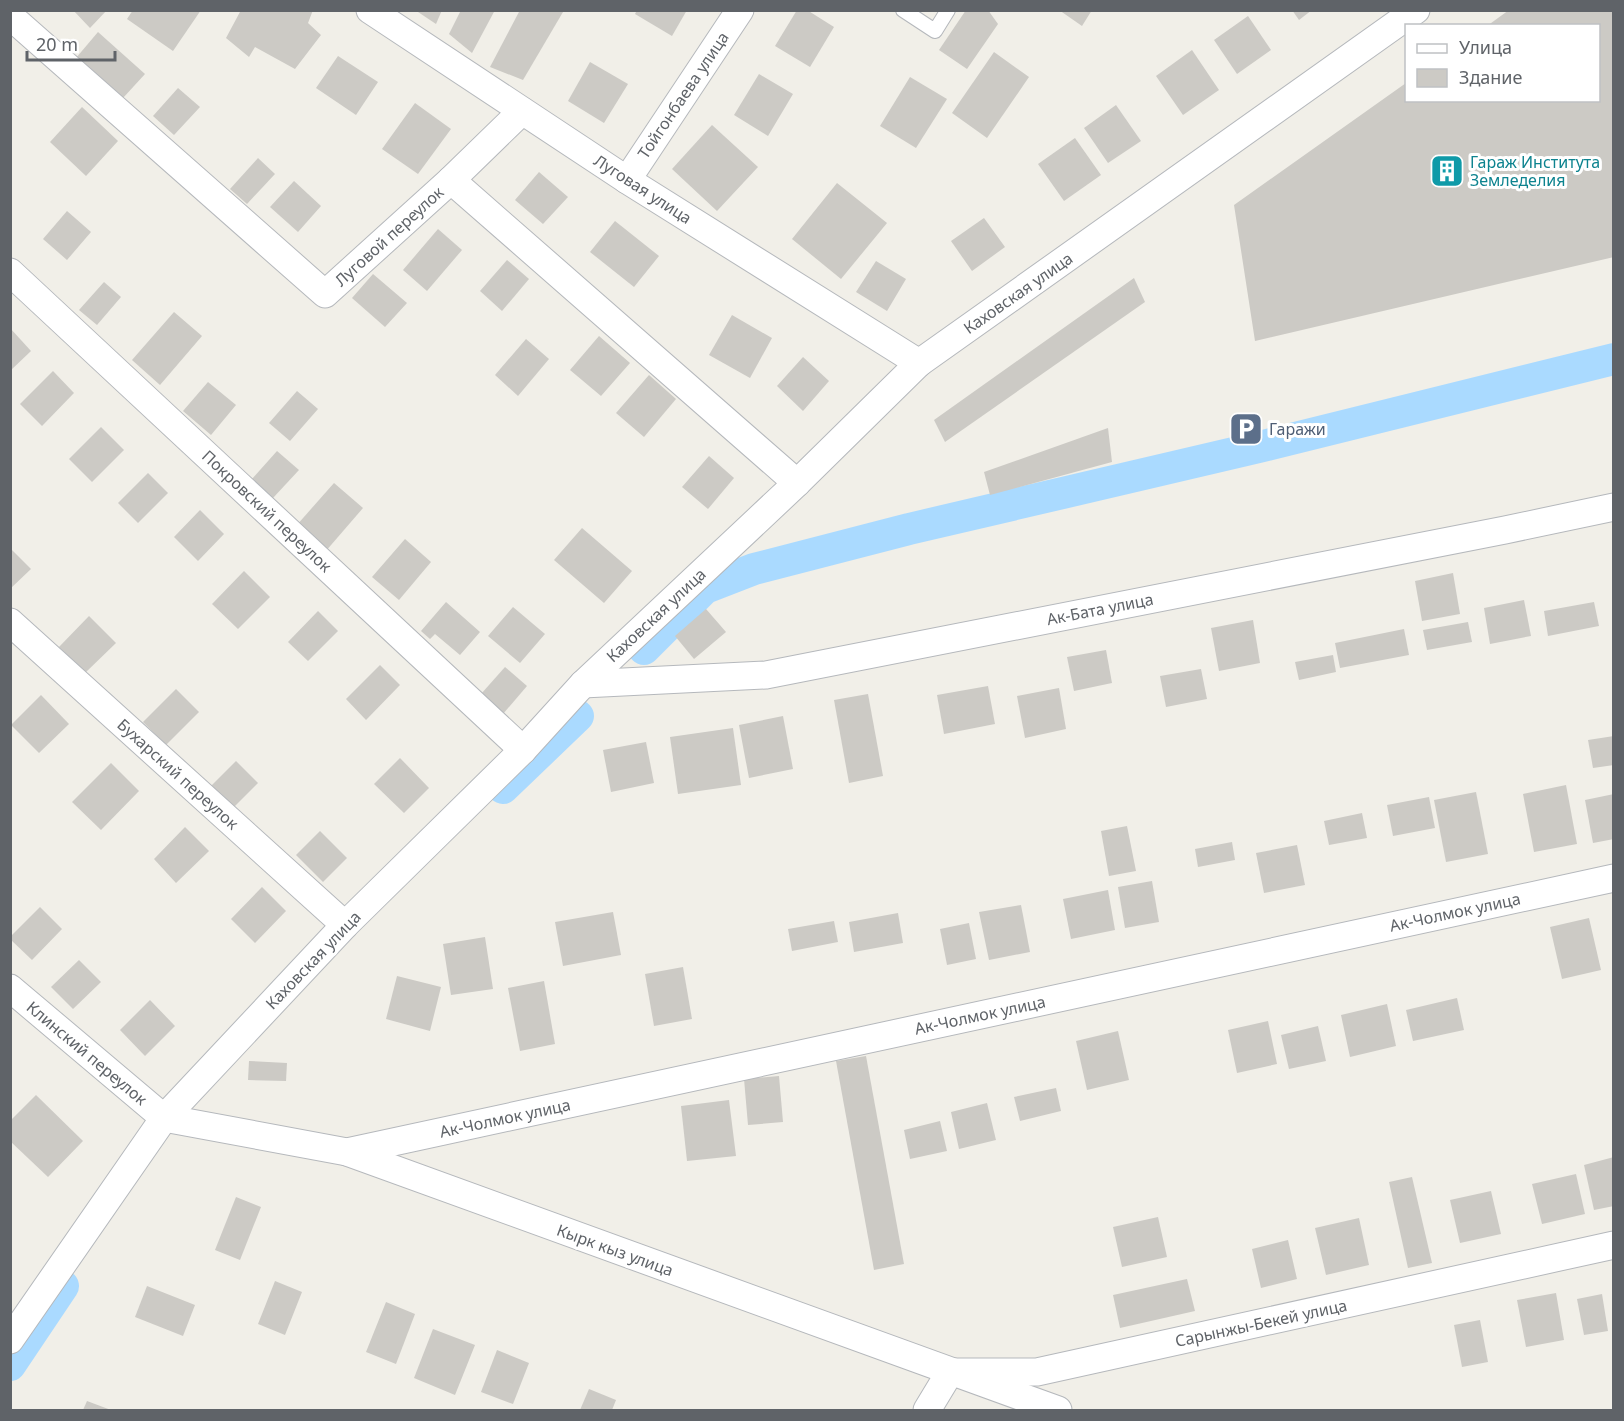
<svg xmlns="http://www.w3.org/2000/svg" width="1624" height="1421" font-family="'Noto Sans',sans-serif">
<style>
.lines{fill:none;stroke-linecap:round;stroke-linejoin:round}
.canal{stroke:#aadaff;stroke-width:32}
.building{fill:#cccac5}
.lane-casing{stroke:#b5b8bc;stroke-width:16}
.street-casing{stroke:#b5b8bc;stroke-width:29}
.lane{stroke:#fff;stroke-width:14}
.street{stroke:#fff;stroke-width:27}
.labels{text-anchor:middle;stroke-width:6;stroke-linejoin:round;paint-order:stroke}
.street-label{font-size:16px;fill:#5f6368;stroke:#fff}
.culture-label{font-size:16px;fill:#0d838f;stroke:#fff;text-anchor:start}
.service-label{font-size:16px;fill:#4e5e75;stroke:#fff;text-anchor:start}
</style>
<rect width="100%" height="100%" fill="#f1efe8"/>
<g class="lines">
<!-- canal -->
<g class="canal">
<polyline points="644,649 705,588 754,569 909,529 1259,447 1614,359"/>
<polyline points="503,788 578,716"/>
<polyline points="10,1365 63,1286"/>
</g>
</g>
<!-- building -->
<g class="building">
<polygon points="73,10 107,10 90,28"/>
<polygon points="133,10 201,10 173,51 127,19"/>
<polygon points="241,10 313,10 308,23 321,35 295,69 255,47 249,57 226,38"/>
<polygon points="415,10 442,10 436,24"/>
<polygon points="461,10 495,10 472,53 449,34"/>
<polygon points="520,10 556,10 563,12 523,80 490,67"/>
<polygon points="637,10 687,10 672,36 635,14"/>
<polygon points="797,10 807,10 834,27 810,67 775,46"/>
<polygon points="966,10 988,10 998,24 967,69 939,50"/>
<polygon points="1059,10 1092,10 1082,26"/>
<polygon points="1292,10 1312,10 1299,20"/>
<polygon points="1509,10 1614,10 1614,257 1255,341 1234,205 1406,83 1406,100 1598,100 1598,26 1487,26"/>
<polygon points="1248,16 1271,50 1237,74 1214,40"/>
<polygon points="98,32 145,74 123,98 76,58"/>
<polygon points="1192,50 1219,90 1183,115 1156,76"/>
<polygon points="994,52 1029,77 987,138 952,113"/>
<polygon points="338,56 378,82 356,115 316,88"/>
<polygon points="590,62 628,84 604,123 568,101"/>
<polygon points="759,74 793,94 768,136 734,115"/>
<polygon points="910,77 947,99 916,148 880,126"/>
<polygon points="178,88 200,107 174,135 153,116"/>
<polygon points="415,103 451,129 418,174 382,149"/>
<polygon points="1116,105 1141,141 1108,163 1084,128"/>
<polygon points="82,107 118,141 86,176 50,142"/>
<polygon points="712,125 758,167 717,211 672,169"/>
<polygon points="1075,138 1101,175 1064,201 1038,164"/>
<polygon points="258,158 275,174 247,204 230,189"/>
<polygon points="539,172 568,197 543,224 515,200"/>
<polygon points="294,181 321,206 298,232 270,207"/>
<polygon points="837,183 887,223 841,279 792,239"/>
<polygon points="67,211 91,232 67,260 43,239"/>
<polygon points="984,218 1005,247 972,271 951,241"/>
<polygon points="615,221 659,256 634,287 590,252"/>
<polygon points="438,229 462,250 427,291 403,270"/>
<polygon points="507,260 529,279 502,311 480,291"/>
<polygon points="876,261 906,279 887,311 856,292"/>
<polygon points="373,274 407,303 385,327 352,298"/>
<polygon points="1134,278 1145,302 945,442 934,420"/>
<polygon points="104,282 121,297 97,325 79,310"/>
<polygon points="174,312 202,336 160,385 132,360"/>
<polygon points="732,315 772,338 750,378 709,355"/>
<polygon points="10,328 31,351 10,371"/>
<polygon points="599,336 630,363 601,396 570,370"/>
<polygon points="526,339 549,359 518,396 495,375"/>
<polygon points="803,357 829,381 803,411 777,386"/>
<polygon points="53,371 74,393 42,426 20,404"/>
<polygon points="649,375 676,399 644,437 616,413"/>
<polygon points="208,382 236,405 211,435 183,411"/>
<polygon points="297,391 318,409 290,441 269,423"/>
<polygon points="101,427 124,450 92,482 69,459"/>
<polygon points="1108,428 1112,462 990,495 984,472"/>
<polygon points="277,451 299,470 273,498 251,480"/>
<polygon points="709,456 734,478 708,509 682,487"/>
<polygon points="148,473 168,493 138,523 118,503"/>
<polygon points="334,483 363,508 325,552 296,526"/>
<polygon points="200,510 224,534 198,561 174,537"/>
<polygon points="582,528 632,571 604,603 554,560"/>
<polygon points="405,539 431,562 399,600 372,577"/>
<polygon points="10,548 31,569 10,589"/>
<polygon points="244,571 270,597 238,629 212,604"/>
<polygon points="1453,573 1460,614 1422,621 1415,581"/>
<polygon points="1524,600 1531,636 1490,644 1484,608"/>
<polygon points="446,602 480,632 460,655 435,634 430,639 421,631"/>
<polygon points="1594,602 1599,626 1548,636 1544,611"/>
<polygon points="513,607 545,634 520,663 488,636"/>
<polygon points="706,609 726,632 694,659 675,636"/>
<polygon points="318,611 338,631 308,661 288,642"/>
<polygon points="89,616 116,643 85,673 59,647"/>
<polygon points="1253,620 1260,663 1219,671 1211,628"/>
<polygon points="1468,622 1472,642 1427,650 1423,630"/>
<polygon points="1404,629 1409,655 1340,668 1335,643"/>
<polygon points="1106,650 1112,683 1074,691 1067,657"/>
<polygon points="1333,655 1336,672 1299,680 1295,662"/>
<polygon points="380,665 400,685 366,720 346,699"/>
<polygon points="505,667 527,686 503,714 481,694"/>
<polygon points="1201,669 1207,699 1166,707 1160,676"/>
<polygon points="988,686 995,724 944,734 937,695"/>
<polygon points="1059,688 1066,729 1025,738 1017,696"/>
<polygon points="176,689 199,712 166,745 143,722"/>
<polygon points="868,694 883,776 849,783 834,700"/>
<polygon points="41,695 69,724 39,753 11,725"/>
<polygon points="783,716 793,769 749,778 739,725"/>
<polygon points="733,728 741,785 678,794 670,737"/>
<polygon points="1614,736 1614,765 1593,768 1588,740"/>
<polygon points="646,742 654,783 611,792 603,750"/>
<polygon points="400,758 429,788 404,813 374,784"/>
<polygon points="236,761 258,783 231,810 209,788"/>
<polygon points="111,763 139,791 101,830 72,802"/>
<polygon points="1566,785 1577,844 1534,852 1523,794"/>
<polygon points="1476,792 1488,854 1446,862 1434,800"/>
<polygon points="1614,794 1614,839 1593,843 1585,800"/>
<polygon points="1429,797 1435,828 1393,836 1387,805"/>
<polygon points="1362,813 1367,838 1329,845 1324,821"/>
<polygon points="1127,826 1136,871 1109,876 1101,831"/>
<polygon points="185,827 209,851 176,883 154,859"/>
<polygon points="320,831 347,858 323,882 296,855"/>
<polygon points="1232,842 1235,860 1198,867 1195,849"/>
<polygon points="1297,845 1305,885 1264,893 1256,853"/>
<polygon points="1152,881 1159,922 1125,928 1118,887"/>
<polygon points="262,887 286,911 255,943 231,919"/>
<polygon points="1108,890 1115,930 1071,939 1063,899"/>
<polygon points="1021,905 1030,952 989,960 979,912"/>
<polygon points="40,907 62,929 32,960 10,939 10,937"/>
<polygon points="613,912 621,955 563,966 555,922"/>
<polygon points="898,913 903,943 854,952 849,922"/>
<polygon points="1589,918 1601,970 1562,979 1550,927"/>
<polygon points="834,921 838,942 792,951 788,929"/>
<polygon points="969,923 976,959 947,965 940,929"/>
<polygon points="485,937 493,989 451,995 443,944"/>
<polygon points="79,960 101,982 73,1009 51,987"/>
<polygon points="683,967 692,1019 654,1026 645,974"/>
<polygon points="397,976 441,987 430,1031 386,1019"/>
<polygon points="544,981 555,1044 520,1051 508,988"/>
<polygon points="1457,998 1464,1030 1413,1041 1406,1010"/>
<polygon points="150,1000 175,1026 145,1056 120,1030"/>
<polygon points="1387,1004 1396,1046 1350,1057 1341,1015"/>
<polygon points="1268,1021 1277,1064 1237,1073 1228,1030"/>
<polygon points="1318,1026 1326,1061 1289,1069 1281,1035"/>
<polygon points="1118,1031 1129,1080 1087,1090 1076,1041"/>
<polygon points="866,1056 904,1264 874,1270 836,1061"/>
<polygon points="249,1061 287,1063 286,1081 248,1080"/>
<polygon points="779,1076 783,1122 748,1125 744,1079"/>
<polygon points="1056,1088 1061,1111 1020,1121 1014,1097"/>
<polygon points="36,1095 83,1141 48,1177 10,1141 10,1121"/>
<polygon points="729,1100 736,1156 687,1161 681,1106"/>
<polygon points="987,1103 996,1140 959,1149 951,1112"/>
<polygon points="940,1121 947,1151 910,1159 904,1130"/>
<polygon points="1614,1157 1614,1206 1594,1210 1584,1165"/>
<polygon points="1576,1174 1585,1214 1542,1224 1532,1184"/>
<polygon points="1412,1177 1432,1263 1408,1268 1389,1182"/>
<polygon points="1491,1191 1501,1234 1460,1243 1450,1200"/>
<polygon points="236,1197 261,1207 240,1260 215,1250"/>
<polygon points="1158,1217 1167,1257 1122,1267 1113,1227"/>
<polygon points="1359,1218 1369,1265 1326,1275 1315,1228"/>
<polygon points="1288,1240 1297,1279 1261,1288 1252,1249"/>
<polygon points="1187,1279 1195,1311 1120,1328 1113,1295"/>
<polygon points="275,1281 302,1292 285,1335 258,1324"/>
<polygon points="147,1286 195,1305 183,1336 135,1317"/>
<polygon points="1556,1293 1564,1340 1526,1347 1517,1300"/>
<polygon points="1602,1294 1608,1331 1584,1335 1577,1299"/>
<polygon points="386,1302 415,1314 396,1364 366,1352"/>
<polygon points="1480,1320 1488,1362 1462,1367 1454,1325"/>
<polygon points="433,1329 475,1345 455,1395 414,1378"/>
<polygon points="497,1350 529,1363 513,1404 481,1392"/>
<polygon points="589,1389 616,1400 612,1410 580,1410"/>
<polygon points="87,1401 111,1410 83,1410"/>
</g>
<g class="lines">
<!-- lane casing -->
<g class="lane-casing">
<polyline id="lane" points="903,10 935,31 948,10"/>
</g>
<!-- street casing -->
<g class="street-casing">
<g id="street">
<polyline points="370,10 627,180 919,363"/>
<polyline points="10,16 325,294 451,180 797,483"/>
<polyline points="451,180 522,111"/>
<polyline points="627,180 740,10"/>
<polyline points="10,272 523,750"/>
<polyline points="10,622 345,925"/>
<polyline points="583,684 766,675 1505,530 1614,507"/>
<polyline points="10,988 164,1118 347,1152 1058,1410"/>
<polyline points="347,1152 1614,878"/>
<polyline points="10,1340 164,1118 345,925 523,750 583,684 797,483 919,363 1416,10"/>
<polyline points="927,1410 950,1372 1037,1372 1614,1245"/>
</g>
</g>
<!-- lane -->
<use href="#lane" class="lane"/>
<!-- street -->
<use href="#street" class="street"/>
</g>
<!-- icons -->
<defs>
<g id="building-square" transform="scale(1.725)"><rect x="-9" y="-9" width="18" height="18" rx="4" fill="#0f9aa8" stroke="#fff"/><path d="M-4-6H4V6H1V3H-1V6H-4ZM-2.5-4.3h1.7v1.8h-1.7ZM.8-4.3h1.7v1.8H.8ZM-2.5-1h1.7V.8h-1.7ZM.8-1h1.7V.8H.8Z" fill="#fff"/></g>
<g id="parking-square" transform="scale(1.725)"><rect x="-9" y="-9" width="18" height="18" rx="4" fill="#5c6f8a" stroke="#fff"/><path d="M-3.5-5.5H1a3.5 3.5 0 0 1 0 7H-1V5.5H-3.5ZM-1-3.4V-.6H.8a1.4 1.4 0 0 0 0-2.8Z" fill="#fff"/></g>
</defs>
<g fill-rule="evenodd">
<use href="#building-square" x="1447" y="171"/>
<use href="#parking-square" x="1246" y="429"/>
</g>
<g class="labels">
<!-- street labels -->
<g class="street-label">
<text transform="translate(683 95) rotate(-56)" y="6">Тойгонбаева улица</text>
<text transform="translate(643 189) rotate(33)" y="6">Луговая улица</text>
<text transform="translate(389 236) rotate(-42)" y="6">Луговой переулок</text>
<text transform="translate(1018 293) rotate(-35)" y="6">Каховская улица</text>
<text transform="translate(267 511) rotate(43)" y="6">Покровский переулок</text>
<text transform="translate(1100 609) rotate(-11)" y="6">Ак-Бата улица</text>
<text transform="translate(656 615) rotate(-43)" y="6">Каховская улица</text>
<text transform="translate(178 774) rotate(42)" y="6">Бухарский переулок</text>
<text transform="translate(1455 912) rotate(-12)" y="6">Ак-Чолмок улица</text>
<text transform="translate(313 960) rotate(-46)" y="6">Каховская улица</text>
<text transform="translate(980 1015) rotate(-12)" y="6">Ак-Чолмок улица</text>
<text transform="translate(87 1053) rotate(40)" y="6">Клинский переулок</text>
<text transform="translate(505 1118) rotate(-12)" y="6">Ак-Чолмок улица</text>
<text transform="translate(615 1250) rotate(20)" y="6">Кырк кыз улица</text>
<text transform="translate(1261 1323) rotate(-12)" y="6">Сарынжы-Бекей улица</text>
</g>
<!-- culture labels -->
<g class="culture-label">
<text x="1470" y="168">Гараж Института<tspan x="1470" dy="18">Земледелия</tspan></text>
</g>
<!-- service labels -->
<g class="service-label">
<text x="1269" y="435">Гаражи</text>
</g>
</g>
<!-- border -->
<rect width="1624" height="1421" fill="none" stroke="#5f6368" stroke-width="24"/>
<!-- legend -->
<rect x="1405" y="24" width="195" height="78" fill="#ffffff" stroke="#bfc1c3" stroke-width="1.5"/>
<rect x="1417" y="44" width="30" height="9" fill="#ffffff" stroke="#bfc1c3" stroke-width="1.5"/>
<text x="1459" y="54" font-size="18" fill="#5f6368">Улица</text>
<rect x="1417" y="69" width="30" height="18" fill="#cccac5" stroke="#bfc1c3" stroke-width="1.5"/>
<text x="1459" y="84" font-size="18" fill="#5f6368">Здание</text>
<!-- scale -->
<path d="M27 51v9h88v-9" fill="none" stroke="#5f6368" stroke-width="3"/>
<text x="36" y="51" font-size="18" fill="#5f6368" stroke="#ffffff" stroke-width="4.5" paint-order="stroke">20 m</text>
</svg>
